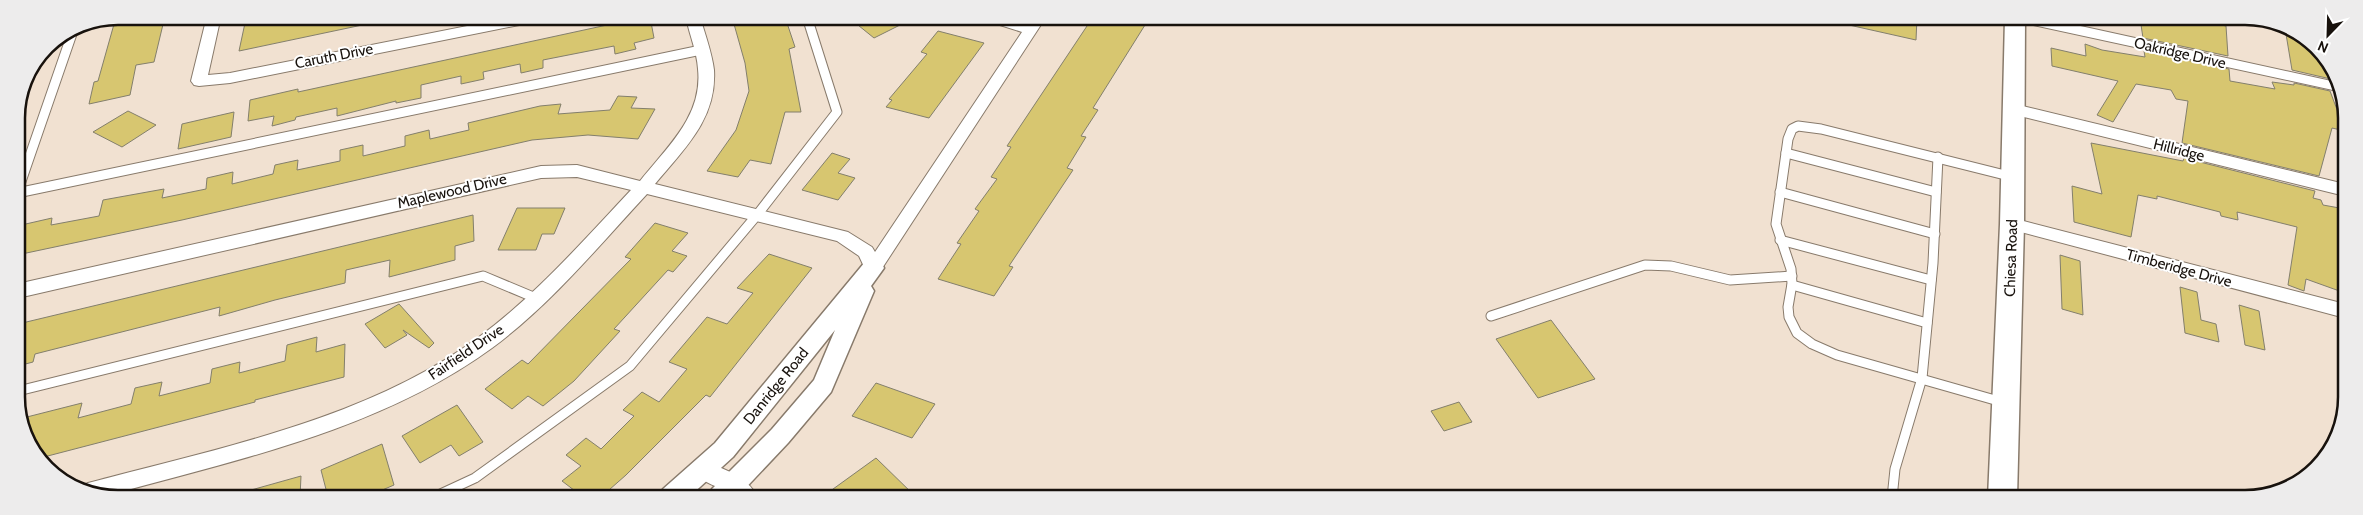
<svg xmlns="http://www.w3.org/2000/svg" width="2363" height="515" font-family="Cabin,sans-serif">
<style>
.building{fill:#d7c670;stroke:#837f6c}
.lines{fill:none;stroke-linecap:round;stroke-linejoin:round}
.service-casing{stroke:#887a6b;stroke-width:11}
.minor-casing{stroke:#887a6b;stroke-width:2}
.tertiary-casing{stroke:#887a6b;stroke-width:3}
.secondary-casing{stroke:#887a6b;stroke-width:3}
.service{stroke:#fff;stroke-width:9}
.minor{fill:#fff;fill-rule:evenodd}
.tertiary{fill:#fff;fill-rule:evenodd}
.secondary{fill:#fff;fill-rule:evenodd}
.labels{text-anchor:middle;stroke-width:4;stroke-linejoin:round;paint-order:stroke}
.street-label{font-size:15px;fill:#18120d;stroke:#fff}
.rim{fill:none;stroke:#18120d;stroke-width:2.5}
</style>
<rect width="100%" height="100%" fill="#f1e1d1"/>
<!-- building -->
<g class="building">
<polygon points="165,16 154,62 136,65 130,95 89,104 94,82 98,81 116,17"/>
<polygon points="283,16 366,16 367,24 239,51 245,23"/>
<polygon points="644,17 650,17 654,38 634,43 636,49 615,54 614,46 543,60 543,68 521,73 520,64 483,72 484,79 461,84 461,76 421,85 421,98 396,103 396,101 337,116 337,108 296,117 295,120 272,126 274,116 248,121 250,100 298,89 298,92"/>
<polygon points="732,17 785,17 795,47 789,49 801,112 785,112 771,164 750,160 738,177 707,171 736,130 749,91 745,63"/>
<polygon points="848,17 916,17 874,38"/>
<polygon points="1093,17 1150,17 1093,108 1098,110 1081,136 1086,137 1067,168 1073,170 1009,266 1013,267 994,296 938,279 961,244 957,243 979,211 975,209 997,179 991,177 1011,147 1007,146"/>
<polygon points="1850,18 1917,18 1916,40 1849,25"/>
<polygon points="2140,18 2191,18 2226,26 2228,56 2143,38"/>
<polygon points="938,31 984,43 929,118 886,107 892,100 889,99 927,54 921,52"/>
<polygon points="2286,34 2301,37 2317,46 2335,80 2292,70"/>
<polygon points="2085,44 2102,50 2145,57 2144,51 2229,69 2230,81 2275,89 2272,82 2294,85 2294,83 2330,91 2345,131 2332,128 2319,176 2182,143 2188,101 2176,99 2171,90 2136,84 2113,122 2097,115 2118,81 2052,66 2051,48 2086,56"/>
<polygon points="618,96 637,97 631,108 655,109 638,139 588,135 532,140 182,220 17,255 17,226 52,218 51,225 99,216 103,200 164,189 162,198 206,189 207,178 233,172 232,184 273,174 275,165 298,160 297,170 340,161 340,150 363,145 363,156 405,146 405,136 429,130 430,139 469,130 468,123 540,106 561,104 558,114 610,110"/>
<polygon points="128,111 156,125 122,147 93,132"/>
<polygon points="234,112 231,137 178,149 182,124"/>
<polygon points="2091,143 2183,161 2184,158 2315,191 2313,198 2321,200 2323,205 2345,209 2345,293 2306,279 2304,291 2288,285 2297,227 2237,212 2238,220 2221,216 2220,212 2157,196 2157,199 2138,195 2131,237 2074,222 2072,186 2102,194"/>
<polygon points="832,153 850,159 838,173 855,178 838,200 802,190"/>
<polygon points="517,208 565,208 554,234 542,234 536,250 498,250"/>
<polygon points="473,215 474,241 455,246 455,260 389,277 390,260 346,270 345,283 275,300 219,316 220,307 35,354 33,362 18,366 18,324"/>
<polygon points="655,223 688,233 672,251 687,256 673,272 668,270 614,329 620,331 574,381 543,406 528,396 512,409 485,389 522,360 528,364 631,259 625,257"/>
<polygon points="769,254 812,268 710,397 706,395 626,475 601,497 583,497 562,481 581,466 566,455 586,438 601,449 634,416 623,410 642,392 659,402 687,369 669,362 707,317 727,324 753,293 737,288"/>
<polygon points="2060,255 2080,261 2083,315 2062,309"/>
<polygon points="2180,287 2197,292 2201,320 2216,324 2219,342 2185,333"/>
<polygon points="399,304 434,343 429,348 403,330 407,335 385,348 365,324"/>
<polygon points="2239,305 2259,311 2265,350 2245,345"/>
<polygon points="1551,320 1595,379 1538,398 1496,339"/>
<polygon points="317,337 316,352 345,344 344,377 255,400 255,402 40,458 19,419 82,403 78,418 131,404 135,388 162,382 159,396 210,383 212,369 240,362 239,373 285,361 287,345"/>
<polygon points="876,383 935,404 912,438 852,416"/>
<polygon points="1459,402 1472,422 1444,431 1431,411"/>
<polygon points="457,405 483,442 459,456 451,445 420,463 402,436"/>
<polygon points="382,444 394,485 366,497 328,497 321,470"/>
<polygon points="876,458 916,497 822,497"/>
<polygon points="301,476 300,497 245,497 244,492"/>
</g>
<g class="lines">
<!-- service casing -->
<g class="service-casing">
<g id="service">
<polyline points="1786,153 1936,192"/>
<polyline points="1780,192 1935,234"/>
<polyline points="17,193 701,50"/>
<polyline points="17,193 74,28"/>
<polyline points="1780,240 1931,280"/>
<polyline points="1792,285 1927,323"/>
<polyline points="1491,316 1645,265 1671,266 1730,280 1792,276"/>
<polyline points="18,391 483,276 538,299"/>
<polyline points="2002,402 1837,355 1812,344 1797,333 1789,317 1788,307 1792,284 1791,269 1776,224 1788,139 1792,129 1798,126 1821,129 2013,177"/>
<polyline points="434,497 475,478 630,366 757,215 837,112 807,17"/>
<polyline points="1892,498 1895,469 1922,378 1933,263 1938,157"/>
</g>
</g>
<!-- minor casing -->
<g class="minor-casing">
<g id="minor">
<polygon points="207,16 221,16 208,75 230,73 513,17 541,17 534,22 230,83 199,86 194,85 191,81"/>
<path d="M686,17h14c5,17 12,36 14,53 3,49 -30,79 -59,114l193,48 24,15 3,5 147,-220 -38,-12 -2,-3h23l22,7 5,-7h14l-167,256 -6,2 -6,-2 -8,-17 -22,-15 -190,-47c-49,53 -97,111 -155,154 -114,83 -257,112 -390,149l-22,-10 8,-4c131,-35 280,-64 391,-146 57,-42 104,-96 152,-147l-54,-13 -36,1 -523,120 -1,-14 524,-118 36,-1 63,16c27,-34 63,-65 58,-112 -1,-18 -9,-35 -12,-52z"/>
<polygon points="2017,18 2044,18 2336,82 2342,92 2024,23"/>
<polygon points="2014,104 2345,184 2345,196 2008,113 2006,109 2008,105"/>
<polygon points="2012,218 2345,304 2345,318 2006,228 2003,224 2006,220"/>
<path d="M703,461c19,7 46,16 54,36h-23c-11,-11 -34,-13 -41,-27l3,-6z"/>
</g>
</g>
<!-- tertiary casing -->
<g class="tertiary-casing">
<polygon id="tertiary" points="873,260 881,262 884,268 871,286 874,291 831,392 788,443 737,497 709,497 712,489 772,429 814,380 835,330 733,457 689,497 660,497 663,489 715,443 865,262"/>
</g>
<!-- secondary casing -->
<g class="secondary-casing">
<polygon id="secondary" points="2005,18 2025,18 2024,224 2017,498 1988,498 2000,224"/>
</g>
<!-- service -->
<use href="#service" class="service"/>
<!-- minor -->
<use href="#minor" class="minor"/>
<!-- tertiary -->
<use href="#tertiary" class="tertiary"/>
<!-- secondary -->
<use href="#secondary" class="secondary"/>
</g>
<g class="labels">
<!-- street labels -->
<g class="street-label">
<text transform="translate(2180 53) rotate(13)" y="5">Oakridge Drive</text>
<text transform="translate(334 56) rotate(-11)" y="5">Caruth Drive</text>
<text transform="translate(2179 150) rotate(14)" y="5">Hillridge</text>
<text transform="translate(452 191) rotate(-13)" y="5">Maplewood Drive</text>
<text transform="translate(2011 258) rotate(-88)" y="5">Chiesa Road</text>
<text transform="translate(2179 268) rotate(15)" y="5">Timberidge Drive</text>
<text transform="translate(466 352) rotate(-34)" y="5">Fairfield Drive</text>
<text transform="translate(776 386) rotate(-51)" y="5">Danridge Road</text>
</g>
</g>
<!-- crop -->
<path d="M0 0H2363V515H0ZM118 25H2245A93 93 0 0 1 2338 118V397A93 93 0 0 1 2245 490H118A93 93 0 0 1 25 397V118A93 93 0 0 1 118 25Z" fill="#edecec" fill-rule="evenodd"/>
<path class="rim" d="M118 25H2245A93 93 0 0 1 2338 118V397A93 93 0 0 1 2245 490H118A93 93 0 0 1 25 397V118A93 93 0 0 1 118 25Z"/>
<!-- north arrow -->
<g transform="translate(2328 35) rotate(203)" stroke="#ffffff" stroke-width="4" paint-order="stroke">
<path d="M0-4L9 19L0 12L-9 19Z" fill="#18120d"/>
<text y="-8" font-size="14" font-weight="bold" text-anchor="middle" fill="#18120d">N</text>
</g>
</svg>
